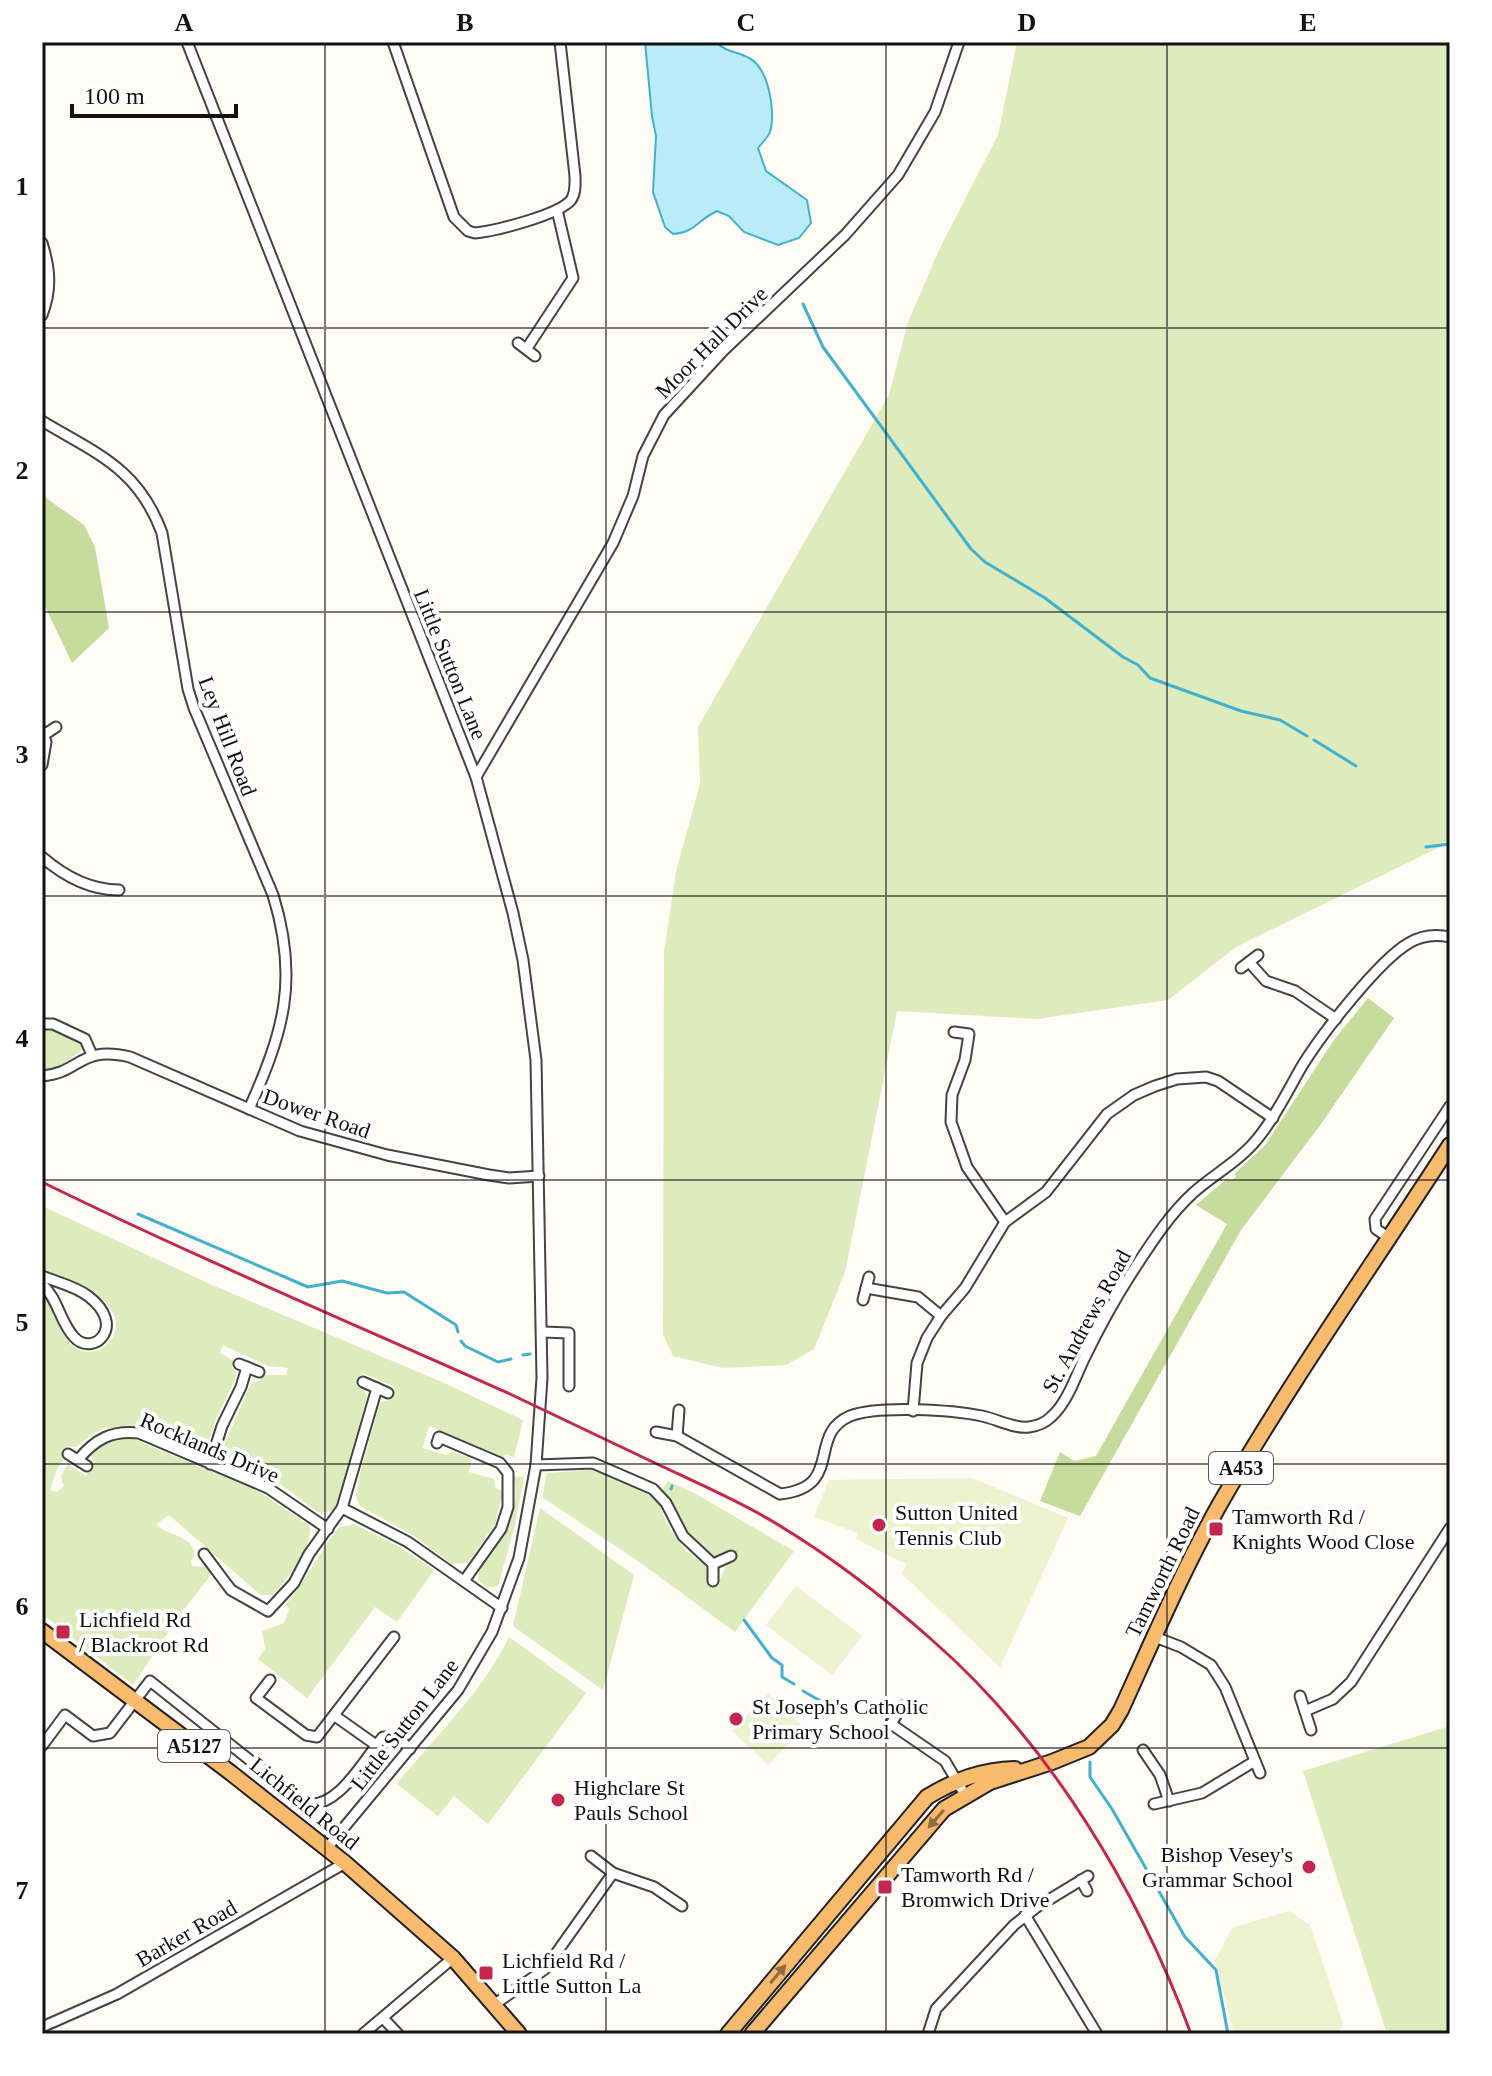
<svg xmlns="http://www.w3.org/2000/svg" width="1492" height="2076" font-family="Georgia,serif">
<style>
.green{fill:#deebbd}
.forest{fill:#c5dc9c}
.pitch{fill:#edf2cf}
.water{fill:#b9ecf7;stroke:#40b2ce;stroke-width:2}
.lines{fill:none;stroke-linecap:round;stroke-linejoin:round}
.stream{stroke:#40b2ce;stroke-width:3}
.street-casing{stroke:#444;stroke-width:13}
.primary-casing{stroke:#222;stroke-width:18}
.street{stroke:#fff;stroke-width:9}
.primary{stroke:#f8ba6c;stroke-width:14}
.rail{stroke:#c3274d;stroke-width:3}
.oneway{fill:#906e43}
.grid{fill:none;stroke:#111;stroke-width:2;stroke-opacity:0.55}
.poi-dot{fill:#c3274d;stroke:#fff;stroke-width:3}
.labels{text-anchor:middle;stroke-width:8;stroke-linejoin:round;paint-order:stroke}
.shield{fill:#fff;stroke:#585858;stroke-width:2}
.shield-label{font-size:20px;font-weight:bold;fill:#111}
.street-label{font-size:22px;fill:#111;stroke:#fff}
.poi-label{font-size:22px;fill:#111;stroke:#fff;text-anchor:start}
.neatline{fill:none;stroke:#111;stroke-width:3}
.grid-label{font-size:26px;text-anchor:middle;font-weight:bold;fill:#111}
</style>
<rect width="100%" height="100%" fill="#fffbf5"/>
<!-- green -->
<g class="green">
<polygon points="1017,42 1450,42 1450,845 1444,845 1236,947 1168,1000 1037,1019 897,1011 845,1272 814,1349 786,1365 723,1368 673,1356 663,1334 664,952 676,872 700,784 698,727 889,395 908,322 940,248 998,135"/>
<polygon points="54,1028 80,1039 83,1049 59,1068 42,1071 42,1029"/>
<path d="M42,1206l170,79 230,97 81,38 -9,37 -9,-3 -1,3 -75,-31 -6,22 23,7 7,-3 19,7 -3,13 25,7 1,8 8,5 -8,32 -27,39 -16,1 -41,-30 -51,-28 -4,-10 4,-22 20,-72 9,-2 6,-13 -32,-14 -6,13 8,5 2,6 -31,108 -4,6 -13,2 -47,-35 -2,2 -44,-18 -4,-12 29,-67 9,-3 2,-5h24l2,-7 -20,-2 -45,-21 -3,8 14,8 -2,5 5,9 -22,46 -7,23 -11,5 -53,-23 -5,3 -13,-3 -18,3 -2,-2 -15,8 -15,12 -8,-1 -7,12 2,2 -6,9 -7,21 7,2 7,-6 -3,-10 7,-12 18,12 8,-12 -3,-9c9,-12 25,-18 40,-17l127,53 52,35c2,24 -22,52 -37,69h-12l-92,-80 -13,9c11,13 33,9 39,29l-4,9 1,4 14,1 7,5 -31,40 -49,73 -91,-71v-319c15,15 16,39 32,52 21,15 50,-8 40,-32 -12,-27 -47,-37 -72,-44z"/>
<path d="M591,1467l68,33c1,16 27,60 43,60l15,20 2,1 9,-19 8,-4 -2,-6 -20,4 -22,-16 -30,-50 6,-9 26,12 100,58 -59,81 -100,-73 -93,-62 5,-24 43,-3z"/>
<path d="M513,1476l11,1 -9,48 -17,61 -10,2 -10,-8v-5c12,-32 47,-59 35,-99z"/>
<polygon points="540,1508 634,1575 603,1690 513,1626"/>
<path d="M354,1524l42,21 38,25 -37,52 -22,-15 -68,91 -49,-39 7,-10 -3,-18 22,-8 5,-13 -3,-6c20,-23 33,-51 52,-76z"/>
<path d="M509,1637l77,56 -98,131 -34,-28 -16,20 -41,-32c38,-48 86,-92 112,-147z"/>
<polygon points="1450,1726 1450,2033 1387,2034 1303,1771"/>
</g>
<!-- forest -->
<g class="forest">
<polygon points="42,495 84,525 95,547 109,628 72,663 42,600"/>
<polygon points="1368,998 1394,1018 1321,1124 1241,1230 1080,1516 1040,1501 1060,1452 1074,1461 1096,1456 1227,1224 1196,1205 1228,1178 1231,1181 1236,1177 1234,1174 1265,1145 1334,1040"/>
</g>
<!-- pitch -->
<g class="pitch">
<polygon points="972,1478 1068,1518 1000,1667 902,1574 906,1564 856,1539 858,1533 814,1517 829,1480"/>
<polygon points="796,1586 862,1636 832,1675 766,1625"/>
<polygon points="768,1694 804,1728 768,1765 732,1731"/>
<polygon points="1289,1911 1310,1925 1343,2024 1338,2034 1234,2034 1215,1961 1232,1928"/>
</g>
<!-- water -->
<path class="water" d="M645,42h71c11,11 21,9 33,16 20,10 27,55 21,74 -2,5 -8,11 -12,16l8,23 41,29 4,23 -12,15 -21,7 -34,-13 -15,-16 -12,-5c-21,10 -21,21 -44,23l-8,-7 -12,-35 3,-56 -4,-20z"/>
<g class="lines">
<!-- stream -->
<g class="stream">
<polyline points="803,304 823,347 971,549 985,562 1045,598 1123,657 1138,665 1150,678 1241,711 1280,720 1307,736"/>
<polyline points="1314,740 1356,766"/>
<polyline points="1426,847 1450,844"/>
<polyline points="138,1214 308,1287 342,1281 387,1293 404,1292 456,1325 458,1332"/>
<polyline points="461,1341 465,1346 498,1362 511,1359"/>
<polyline points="523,1355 530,1354"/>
<polyline points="671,1489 672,1486"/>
<polyline points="744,1620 772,1658 782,1665 782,1677 794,1684"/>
<polyline points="803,1691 831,1707"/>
<polyline points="1090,1762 1090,1777 1112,1809 1185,1937 1216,1970 1228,2034"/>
</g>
<!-- street casing -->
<g class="street-casing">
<g id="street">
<polyline points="187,42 476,777 513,913 523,960 536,1060 542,1378 536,1465 519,1558 492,1632 458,1690 327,1848"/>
<path d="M393,42l61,175 14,14 7,2c20,-2 84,-18 96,-33 5,-7 4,-16 4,-24l-15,-134"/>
<path d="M42,243c8,25 10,47 0,72"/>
<polyline points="518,343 535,356"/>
<polyline points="527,348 573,278 557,210"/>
<path d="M42,421c55,33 96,47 120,112l26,156 6,19 79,187c26,84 11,136 -24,214"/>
<polyline points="42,731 46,742 42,765"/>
<polyline points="44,735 56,727"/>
<polyline points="476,777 613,543 633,496 643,456 664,415 723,351 845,235 898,175 935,112 959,42"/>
<path d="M42,857c22,19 48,33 77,33"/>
<polyline points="1249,962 1266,981 1295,991 1336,1019"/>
<polyline points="1241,968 1258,955"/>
<polyline points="42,1024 53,1024 85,1039 92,1055"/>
<polyline points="954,1032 969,1034 965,1060 952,1095 951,1122 967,1167 1005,1222"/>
<path d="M42,1076c39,-3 37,-31 88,-19l170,74 87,24 102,20 20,3 30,-2"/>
<polyline points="1388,1237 1376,1229 1375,1219 1450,1106"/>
<path d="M42,1276c14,6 33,10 46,20 40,30 5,62 -14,41 -14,-15 -16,-38 -32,-53"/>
<polyline points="866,1288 918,1297 941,1316"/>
<polyline points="863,1300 869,1277"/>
<polyline points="543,1332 569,1333 569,1386"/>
<polyline points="239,1364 259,1372"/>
<polyline points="363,1382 388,1393"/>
<polyline points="913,1411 917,1363 927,1338 941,1316 965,1288 1005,1222 1046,1192 1107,1114 1134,1095 1155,1086 1177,1079 1206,1077 1218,1081 1273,1118"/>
<path d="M656,1432l21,4 103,58c65,-7 26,-59 70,-78 28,-11 103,-6 132,0 15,3 32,13 47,11 8,-1 17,-5 22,-10 16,-14 24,-39 33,-58 14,-29 29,-57 47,-85 19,-29 37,-58 62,-81 21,-19 47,-32 65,-55 18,-22 30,-48 44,-72 19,-31 77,-106 107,-123 13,-8 27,-9 41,-6"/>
<polyline points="677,1436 679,1410"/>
<polyline points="437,1443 439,1437 500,1463 508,1473 508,1507 501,1529 464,1581"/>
<polyline points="68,1454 87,1466"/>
<path d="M78,1460c17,-21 34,-30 61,-27l129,55 60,41"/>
<polyline points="210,1464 222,1426 241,1387 247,1367"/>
<polyline points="536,1465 593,1463 653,1489 666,1503 683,1536 713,1564 713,1581"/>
<polyline points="342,1508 408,1542 502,1608"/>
<polyline points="204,1554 231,1590 268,1611 294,1583 309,1554 342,1508 377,1388"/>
<polyline points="713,1564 731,1556"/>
<polyline points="1155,1637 1181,1647 1211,1665 1225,1687 1260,1773"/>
<polyline points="270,1680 256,1698 306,1735 317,1737 394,1637"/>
<polyline points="1300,1696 1311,1730"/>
<polyline points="902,1706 891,1724 945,1761 965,1795"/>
<polyline points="1305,1711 1333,1699 1351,1682 1450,1528"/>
<polyline points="335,1716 376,1745"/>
<path d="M42,1746l23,-31 28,21 17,-3 40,-52 154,122c33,9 60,-44 79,-66h14l13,12"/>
<polyline points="1143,1750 1160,1775 1169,1801"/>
<polyline points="1154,1804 1202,1793 1255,1761"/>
<polyline points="591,1856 613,1873 654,1887 682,1906"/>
<polyline points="1081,1880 1087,1891"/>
<polyline points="1025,1915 1097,2034"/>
<polyline points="495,2004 545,1969 613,1873"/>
<polyline points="383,2018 398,2034"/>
<polyline points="42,2027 117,1994 345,1863"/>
<polyline points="363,2034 453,1958"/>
<polyline points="928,2034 936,2009 1014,1925 1037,1907 1088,1876"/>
</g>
</g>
<!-- primary casing -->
<g class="primary-casing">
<g id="primary">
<polyline points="42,1631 231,1773 345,1863 453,1958 519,2034"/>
<path d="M728,2034l199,-237c28,-17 54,-27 88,-28"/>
<path d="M752,2034l192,-225 46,-27 62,-20 37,-15 23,-22 9,-15c32,-70 62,-141 100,-208 71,-123 152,-238 229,-357"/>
</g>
</g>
<!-- street -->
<use href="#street" class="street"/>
<!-- primary -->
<use href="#primary" class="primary"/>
<!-- rail -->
<path class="rail" d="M42,1182c153,75 312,142 468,212 49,23 98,47 147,70 34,16 68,31 101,49 62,35 120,79 174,127 117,102 206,250 259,394"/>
</g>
<!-- one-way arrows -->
<defs><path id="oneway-solid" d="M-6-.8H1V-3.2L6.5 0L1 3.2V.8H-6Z" transform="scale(2)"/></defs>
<g class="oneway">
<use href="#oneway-solid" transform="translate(936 1819) rotate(131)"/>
<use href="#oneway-solid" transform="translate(778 1974) rotate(-50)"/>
</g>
<!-- grid -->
<path class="grid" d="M325,42v1992M606,42v1992M886,42v1992M1167,42v1992M42,328h1408M42,612h1408M42,896h1408M42,1180h1408M42,1464h1408M42,1748h1408"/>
<!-- markers -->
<g class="poi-dot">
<circle cx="879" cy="1525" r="8"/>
<rect x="1208" y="1521" width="16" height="16" rx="4"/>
<rect x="55" y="1624" width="16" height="16" rx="4"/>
<circle cx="736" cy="1719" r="8"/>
<circle cx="558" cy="1800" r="8"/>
<circle cx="1309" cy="1867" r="8"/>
<rect x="877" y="1879" width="16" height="16" rx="4"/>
<rect x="478" y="1965" width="16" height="16" rx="4"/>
</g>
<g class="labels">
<!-- shield labels -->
<g class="shield">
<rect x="1209" y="1452" width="64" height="32" rx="6"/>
<rect x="158" y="1730" width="72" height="32" rx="6"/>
</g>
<g class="shield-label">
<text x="1241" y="1475">A453</text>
<text x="194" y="1753">A5127</text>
</g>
<!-- street labels -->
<g class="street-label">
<text transform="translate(711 342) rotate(-45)" y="8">Moor Hall Drive</text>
<text transform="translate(451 664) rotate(68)" y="8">Little Sutton Lane</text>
<text transform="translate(228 736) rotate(69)" y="8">Ley Hill Road</text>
<text transform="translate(317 1113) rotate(19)" y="8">Dower Road</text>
<text transform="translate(1086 1321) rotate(-61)" y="8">St. Andrews Road</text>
<text transform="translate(210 1447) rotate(23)" y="8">Rocklands Drive</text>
<text transform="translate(1162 1572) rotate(-64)" y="8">Tamworth Road</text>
<text transform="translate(404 1724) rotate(-52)" y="8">Little Sutton Lane</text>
<text transform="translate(305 1803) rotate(39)" y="8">Lichfield Road</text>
<text transform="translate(186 1933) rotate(-30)" y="8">Barker Road</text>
</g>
<!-- poi labels -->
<g class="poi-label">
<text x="895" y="1520">Sutton United<tspan x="895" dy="25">Tennis Club</tspan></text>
<text x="1232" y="1524">Tamworth Rd /<tspan x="1232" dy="25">Knights Wood Close</tspan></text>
<text x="79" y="1627">Lichfield Rd<tspan x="79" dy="25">/ Blackroot Rd</tspan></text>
<text x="752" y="1714">St Joseph's Catholic<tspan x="752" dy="25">Primary School</tspan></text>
<text x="574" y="1795">Highclare St<tspan x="574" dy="25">Pauls School</tspan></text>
<text x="1293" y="1862" text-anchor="end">Bishop Vesey's<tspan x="1293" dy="25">Grammar School</tspan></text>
<text x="901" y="1882">Tamworth Rd /<tspan x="901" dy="25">Bromwich Drive</tspan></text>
<text x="502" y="1968">Lichfield Rd /<tspan x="502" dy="25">Little Sutton La</tspan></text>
</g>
</g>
<!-- border -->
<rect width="1492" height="2076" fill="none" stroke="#ffffff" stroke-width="88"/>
<!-- scale -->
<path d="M72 104v12h164v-12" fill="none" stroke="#111111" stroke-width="4"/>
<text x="84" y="104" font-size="24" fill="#111111" stroke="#ffffff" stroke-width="6" paint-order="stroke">100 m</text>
<rect x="44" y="44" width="1404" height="1988" class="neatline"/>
<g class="grid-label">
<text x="184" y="31">A</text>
<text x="465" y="31">B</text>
<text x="746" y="31">C</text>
<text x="1027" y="31">D</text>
<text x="1308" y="31">E</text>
<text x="22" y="195">1</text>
<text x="22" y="479">2</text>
<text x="22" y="763">3</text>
<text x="22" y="1047">4</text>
<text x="22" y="1331">5</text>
<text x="22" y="1615">6</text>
<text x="22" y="1899">7</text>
</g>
</svg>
